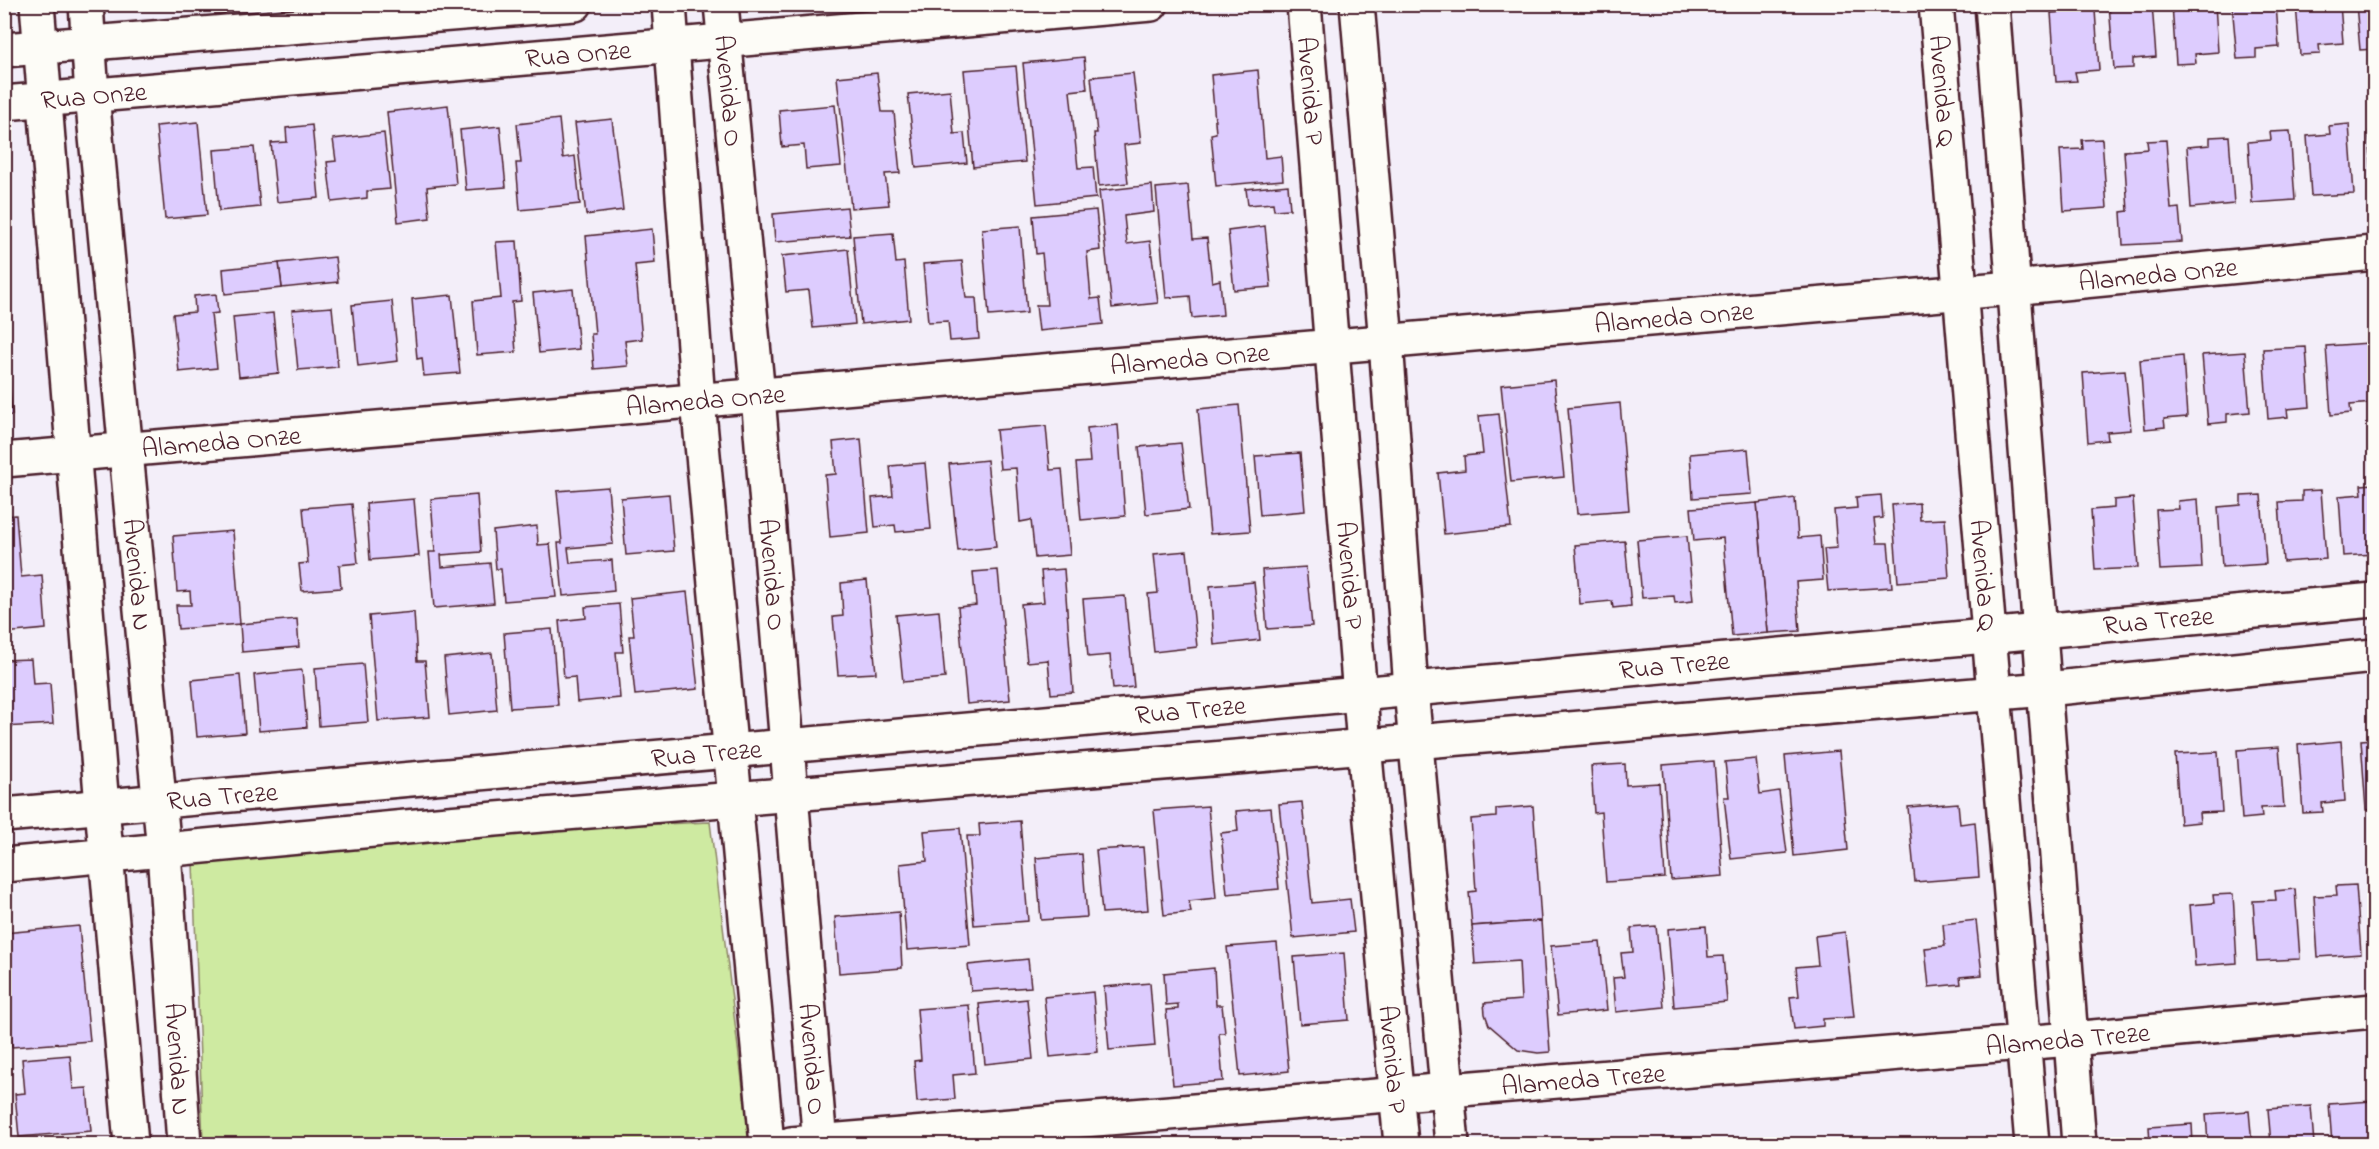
<svg xmlns="http://www.w3.org/2000/svg" width="2379" height="1149" font-family="'Indie Flower',sans-serif">
<style>
.green{fill:#ceeaa1;stroke:#8c8466;stroke-width:1.5}
.building{fill:#ddccfe;stroke:#4a1f2b;stroke-width:1.5}
.lines{fill:none;stroke-linecap:round;stroke-linejoin:round}
.street-casing{stroke:#4a1f2b;stroke-width:38}
.street{stroke:#fdfcf7;stroke-width:33}
.labels{text-anchor:middle;stroke-width:4.5;stroke-linejoin:round;paint-order:stroke}
.street-label{font-size:27px;fill:#4a1f2b;stroke:#fdfcf7}
</style>
<rect width="100%" height="100%" fill="#f3eef9"/>
<filter id="ink" filterUnits="userSpaceOnUse"><feTurbulence type="fractalNoise" baseFrequency=".0167" numOctaves="2"/><feDisplacementMap in="SourceGraphic" scale="12" xChannelSelector="R" yChannelSelector="G"/><feConvolveMatrix kernelMatrix="1 2 1 2 8 2 1 2 1" color-interpolation-filters="sRGB"/></filter>
<g filter="url(#ink)">
<!-- green -->
<polygon class="green" points="710,822 750,1144 203,1144 193,862 450,833"/>
<!-- building -->
<g class="building">
<polygon points="2109,4 2152,4 2156,57 2133,59 2133,68 2114,69"/>
<polygon points="2172,4 2215,4 2218,52 2195,54 2196,63 2176,64"/>
<polygon points="2232,4 2276,4 2279,47 2256,49 2256,58 2237,59"/>
<polygon points="2296,4 2340,4 2343,43 2319,45 2320,54 2300,55"/>
<polygon points="2356,4 2374,4 2374,49 2360,50"/>
<polygon points="2095,10 2099,70 2075,72 2077,81 2056,82 2051,13"/>
<polygon points="1084,57 1087,89 1070,91 1078,168 1093,167 1096,198 1037,204 1023,63"/>
<polygon points="1016,66 1025,162 973,167 964,70"/>
<polygon points="1258,70 1265,158 1281,156 1283,180 1216,186 1211,134 1216,133 1211,75"/>
<polygon points="877,73 882,112 894,112 900,173 885,174 889,205 851,208 837,77"/>
<polygon points="1133,73 1141,143 1124,145 1128,183 1099,186 1094,133 1097,133 1091,77"/>
<polygon points="950,90 954,134 964,133 967,163 916,168 908,94"/>
<polygon points="448,105 456,184 427,187 430,218 398,222 387,112"/>
<polygon points="835,105 841,166 806,169 804,145 782,147 779,110"/>
<polygon points="559,119 563,158 575,156 580,204 520,210 516,163 521,163 517,124"/>
<polygon points="612,119 623,210 586,215 575,123"/>
<polygon points="198,122 207,215 165,219 156,126"/>
<polygon points="2349,124 2354,194 2311,196 2307,136 2330,134 2329,126"/>
<polygon points="312,125 319,198 277,202 271,143 287,142 286,128"/>
<polygon points="500,126 506,187 466,190 460,130"/>
<polygon points="2290,131 2295,200 2252,203 2248,142 2271,140 2270,132"/>
<polygon points="2369,131 2374,131 2374,192 2373,192"/>
<polygon points="384,133 390,189 367,191 367,198 332,202 327,162 336,161 333,139"/>
<polygon points="2229,136 2234,204 2191,208 2187,147 2210,145 2210,137"/>
<polygon points="2102,139 2107,208 2064,211 2060,150 2083,149 2082,140"/>
<polygon points="2166,140 2171,209 2179,208 2182,242 2123,245 2121,212 2128,211 2124,151 2148,149 2147,141"/>
<polygon points="254,147 260,207 219,211 214,150"/>
<polygon points="1152,185 1154,212 1124,216 1127,244 1150,241 1158,303 1112,308 1099,191"/>
<polygon points="1188,185 1193,239 1207,238 1212,282 1220,280 1223,315 1192,318 1190,296 1166,298 1156,188"/>
<polygon points="1288,185 1290,209 1274,210 1273,203 1248,205 1246,189"/>
<polygon points="847,207 850,236 775,242 773,214"/>
<polygon points="1096,210 1100,250 1087,252 1091,299 1100,298 1103,324 1039,331 1036,305 1047,305 1042,253 1036,254 1033,216"/>
<polygon points="1020,226 1027,313 989,316 982,229"/>
<polygon points="1265,226 1271,287 1234,290 1228,231"/>
<polygon points="652,229 655,263 635,265 642,339 625,341 628,366 594,369 591,334 595,334 586,236"/>
<polygon points="893,233 896,263 904,262 909,319 861,324 853,236"/>
<polygon points="517,241 521,301 512,302 516,352 477,355 473,301 501,298 496,242"/>
<polygon points="848,249 855,324 813,328 809,290 786,292 782,256"/>
<polygon points="335,257 338,282 282,288 279,263"/>
<polygon points="962,261 966,298 976,298 979,339 950,341 948,321 928,322 923,264"/>
<polygon points="279,263 282,288 225,294 223,269"/>
<polygon points="573,289 579,349 539,353 533,293"/>
<polygon points="216,294 218,313 211,314 217,368 179,372 173,314 195,312 194,296"/>
<polygon points="452,295 460,373 424,376 422,358 417,359 412,299"/>
<polygon points="392,301 398,361 358,366 352,305"/>
<polygon points="4,304 12,415 4,416"/>
<polygon points="332,307 338,367 298,370 292,310"/>
<polygon points="273,313 279,373 239,377 233,317"/>
<polygon points="2369,343 2373,403 2350,405 2351,413 2331,415 2326,346"/>
<polygon points="2306,347 2310,407 2287,409 2288,417 2268,419 2263,349"/>
<polygon points="2245,352 2250,412 2227,414 2227,422 2208,424 2202,355"/>
<polygon points="2183,356 2187,417 2164,419 2165,427 2145,429 2140,360"/>
<polygon points="2125,370 2131,430 2107,432 2108,440 2088,442 2083,373"/>
<polygon points="1554,380 1564,477 1511,482 1501,385"/>
<polygon points="1620,403 1629,510 1577,514 1568,408"/>
<polygon points="1239,405 1250,531 1210,534 1198,409"/>
<polygon points="1499,414 1511,527 1444,534 1438,473 1465,470 1464,456 1483,454 1479,416"/>
<polygon points="1118,425 1125,516 1081,520 1076,463 1090,462 1087,428"/>
<polygon points="1046,426 1050,470 1062,469 1070,555 1035,558 1031,520 1020,522 1016,468 1000,469 996,430"/>
<polygon points="861,439 869,533 830,537 825,475 836,474 833,442"/>
<polygon points="1181,443 1189,509 1146,514 1139,447"/>
<polygon points="1748,449 1752,494 1693,498 1690,454"/>
<polygon points="1300,453 1305,511 1260,515 1255,456"/>
<polygon points="987,460 996,547 958,551 949,464"/>
<polygon points="925,463 931,529 896,532 895,525 875,527 872,498 893,496 890,466"/>
<polygon points="2374,484 2374,554 2343,556 2339,496 2362,494 2361,485"/>
<polygon points="608,487 613,544 568,548 570,563 612,560 614,591 563,596 558,543 562,543 557,491"/>
<polygon points="2321,490 2326,559 2283,562 2279,502 2302,501 2302,491"/>
<polygon points="669,494 674,551 626,555 621,498"/>
<polygon points="477,495 481,552 441,555 442,567 490,563 494,603 434,608 429,552 435,552 431,499"/>
<polygon points="1881,495 1883,518 1874,519 1877,543 1888,543 1892,587 1828,591 1824,549 1837,548 1834,510 1857,508 1856,497"/>
<polygon points="2261,495 2266,564 2222,567 2218,507 2241,505 2241,496"/>
<polygon points="1795,498 1798,538 1820,536 1823,580 1796,582 1800,631 1768,633 1757,503"/>
<polygon points="2133,498 2138,568 2095,570 2091,510 2114,508 2114,500"/>
<polygon points="414,499 419,556 370,560 366,503"/>
<polygon points="2198,499 2202,568 2160,570 2156,510 2179,509 2178,501"/>
<polygon points="1757,503 1768,633 1732,636 1723,538 1694,541 1691,508"/>
<polygon points="1919,503 1920,520 1945,519 1949,578 1898,582 1892,505"/>
<polygon points="352,504 358,563 339,565 341,588 302,591 299,564 308,563 303,508"/>
<polygon points="16,515 21,577 42,575 46,629 4,633 4,516"/>
<polygon points="537,526 538,545 550,544 556,597 504,601 501,569 496,569 493,531"/>
<polygon points="233,531 240,624 178,629 176,605 191,605 190,591 177,592 173,536"/>
<polygon points="1687,536 1693,601 1675,603 1674,596 1642,598 1637,540"/>
<polygon points="1625,541 1631,606 1613,608 1612,601 1580,604 1575,545"/>
<polygon points="1187,551 1197,647 1154,652 1148,594 1158,593 1154,554"/>
<polygon points="1306,567 1312,626 1267,629 1262,570"/>
<polygon points="1064,569 1073,692 1051,694 1048,660 1027,662 1021,604 1044,602 1041,571"/>
<polygon points="998,570 1010,700 967,704 958,607 976,605 973,572"/>
<polygon points="867,580 876,673 838,675 833,617 843,616 841,583"/>
<polygon points="1254,582 1260,640 1214,645 1210,586"/>
<polygon points="687,592 698,689 635,695 629,636 634,636 630,598"/>
<polygon points="1125,596 1134,687 1113,689 1110,655 1088,657 1083,599"/>
<polygon points="619,604 623,652 616,652 620,698 577,702 575,677 564,678 559,621 586,618 585,607"/>
<polygon points="939,611 945,678 903,682 896,615"/>
<polygon points="414,612 417,661 425,661 430,717 378,721 369,616"/>
<polygon points="297,619 299,647 242,652 240,624"/>
<polygon points="552,629 558,705 510,708 504,633"/>
<polygon points="492,653 497,710 449,715 444,658"/>
<polygon points="31,659 33,684 50,683 53,724 4,727 4,660"/>
<polygon points="363,664 368,722 319,726 315,668"/>
<polygon points="302,670 307,727 259,731 254,675"/>
<polygon points="240,675 245,733 197,737 192,680"/>
<polygon points="2374,739 2374,809 2366,810 2361,740"/>
<polygon points="2341,741 2345,801 2322,803 2323,812 2303,813 2298,745"/>
<polygon points="2279,747 2284,807 2261,808 2262,817 2242,819 2237,750"/>
<polygon points="1839,751 1848,850 1794,856 1785,756"/>
<polygon points="2218,752 2222,812 2199,813 2200,822 2180,824 2175,754"/>
<polygon points="1756,759 1760,794 1779,791 1787,853 1731,859 1724,797 1729,797 1725,762"/>
<polygon points="1714,761 1723,876 1671,880 1663,765"/>
<polygon points="1625,764 1626,785 1659,783 1665,878 1606,882 1601,812 1594,813 1591,766"/>
<polygon points="1302,802 1312,903 1350,899 1354,932 1293,938 1279,804"/>
<polygon points="1958,803 1960,824 1975,822 1979,877 1915,882 1908,807"/>
<polygon points="1208,806 1216,898 1189,901 1191,912 1164,915 1154,810"/>
<polygon points="1533,806 1541,921 1472,926 1469,892 1476,891 1471,819 1496,817 1496,809"/>
<polygon points="1271,808 1279,889 1227,894 1221,833 1238,831 1236,811"/>
<polygon points="1020,821 1028,921 974,925 967,836 980,836 979,824"/>
<polygon points="960,828 970,945 907,950 900,864 927,861 924,831"/>
<polygon points="1143,847 1148,910 1102,913 1096,850"/>
<polygon points="1082,854 1087,917 1041,920 1036,858"/>
<polygon points="2356,885 2361,954 2318,957 2314,896 2337,895 2336,886"/>
<polygon points="2295,889 2300,959 2257,961 2253,901 2276,900 2275,891"/>
<polygon points="2233,894 2237,963 2195,966 2190,905 2214,903 2213,895"/>
<polygon points="899,912 902,968 839,973 835,917"/>
<polygon points="1976,920 1982,975 1960,977 1961,984 1929,987 1925,948 1945,946 1943,924"/>
<polygon points="1541,921 1550,1052 1538,1053 1518,1050 1489,1025 1485,1014 1484,1003 1521,1000 1519,961 1475,964 1472,926"/>
<polygon points="79,926 90,1041 12,1047 4,958 4,933"/>
<polygon points="1656,926 1664,1007 1616,1012 1613,978 1624,977 1621,953 1633,952 1631,928"/>
<polygon points="1706,926 1708,957 1723,956 1727,1002 1674,1007 1668,929"/>
<polygon points="1845,932 1854,1017 1823,1019 1823,1026 1794,1029 1790,997 1799,996 1796,967 1818,965 1815,936"/>
<polygon points="1600,942 1607,1010 1558,1015 1551,946"/>
<polygon points="1277,943 1289,1071 1240,1076 1227,947"/>
<polygon points="1344,953 1349,1020 1300,1024 1294,957"/>
<polygon points="1028,959 1031,987 971,991 968,965"/>
<polygon points="1214,968 1216,1005 1222,1005 1225,1033 1219,1033 1223,1081 1173,1085 1166,1010 1178,1009 1178,1004 1166,1005 1164,973"/>
<polygon points="1150,983 1155,1046 1109,1050 1104,987"/>
<polygon points="1093,992 1098,1052 1050,1057 1044,997"/>
<polygon points="1027,999 1033,1059 985,1064 979,1004"/>
<polygon points="969,1005 975,1073 953,1075 955,1099 917,1102 914,1061 921,1060 917,1009"/>
<polygon points="70,1055 73,1089 87,1088 91,1131 19,1137 15,1094 25,1093 22,1059"/>
<polygon points="4,1058 12,1144 4,1144"/>
<polygon points="2372,1101 2374,1144 2332,1144 2329,1104"/>
<polygon points="2311,1106 2314,1144 2271,1144 2268,1109"/>
<polygon points="2249,1111 2252,1144 2208,1144 2206,1114"/>
<polygon points="2192,1124 2193,1144 2150,1144 2149,1127"/>
</g>
<g class="lines">
<!-- street casing -->
<g class="street-casing">
<g id="street">
<polyline points="37,4 102,806 131,1144"/>
<path id="s1" d="M86,4l6,91 72,756 20,293"/>
<polyline points="669,4 698,401 767,1144"/>
<path id="s2" d="M721,4l37,392 62,748"/>
<path id="s3" d="M1304,4l60,741 37,399"/>
<polyline points="1357,4 1386,342 1411,689 1452,1144"/>
<path id="s4" d="M1936,4l96,1140"/>
<polyline points="1992,4 2079,1144"/>
<polyline points="4,50 575,4"/>
<path id="s5" d="M4,103l1147,-99"/>
<path id="s6" d="M4,460l2008,-172 362,-35"/>
<path id="s7" d="M4,815l1031,-91 1339,-124"/>
<polyline points="4,865 448,823 2046,689 2374,656"/>
<path id="s8" d="M791,1144l1280,-105 303,-28"/>
</g>
</g>
<!-- street -->
<use href="#street" class="street"/>
</g>
</g>
<g class="labels">
<!-- street labels -->
<g class="street-label">
<text dy="9" stroke="none"><textPath href="#s5" startOffset="576">Rua Onze</textPath></text>
<text dy="9" stroke="none"><textPath href="#s2" startOffset="87">Avenida O</textPath></text>
<text dy="9" stroke="none"><textPath href="#s3" startOffset="87">Avenida P</textPath></text>
<text dy="9" stroke="none"><textPath href="#s4" startOffset="87">Avenida Q</textPath></text>
<text dy="9" stroke="none"><textPath href="#s5" startOffset="90">Rua Onze</textPath></text>
<text dy="9" stroke="none"><textPath href="#s6" startOffset="2162">Alameda Onze</textPath></text>
<text dy="9" stroke="none"><textPath href="#s6" startOffset="1676">Alameda Onze</textPath></text>
<text dy="9" stroke="none"><textPath href="#s6" startOffset="1190">Alameda Onze</textPath></text>
<text dy="9" stroke="none"><textPath href="#s6" startOffset="704">Alameda Onze</textPath></text>
<text dy="9" stroke="none"><textPath href="#s6" startOffset="218">Alameda Onze</textPath></text>
<text dy="9" stroke="none"><textPath href="#s1" startOffset="573">Avenida N</textPath></text>
<text dy="9" stroke="none"><textPath href="#s2" startOffset="573">Avenida O</textPath></text>
<text dy="9" stroke="none"><textPath href="#s4" startOffset="573">Avenida Q</textPath></text>
<text dy="9" stroke="none"><textPath href="#s3" startOffset="573">Avenida P</textPath></text>
<text dy="9" stroke="none"><textPath href="#s7" startOffset="2163">Rua Treze</textPath></text>
<text dy="9" stroke="none"><textPath href="#s7" startOffset="1677">Rua Treze</textPath></text>
<text dy="9" stroke="none"><textPath href="#s7" startOffset="1191">Rua Treze</textPath></text>
<text dy="9" stroke="none"><textPath href="#s7" startOffset="705">Rua Treze</textPath></text>
<text dy="9" stroke="none"><textPath href="#s7" startOffset="219">Rua Treze</textPath></text>
<text dy="9" stroke="none"><textPath href="#s8" startOffset="1281">Alameda Treze</textPath></text>
<text dy="9" stroke="none"><textPath href="#s1" startOffset="1059">Avenida N</textPath></text>
<text dy="9" stroke="none"><textPath href="#s2" startOffset="1059">Avenida O</textPath></text>
<text dy="9" stroke="none"><textPath href="#s3" startOffset="1059">Avenida P</textPath></text>
<text dy="9" stroke="none"><textPath href="#s8" startOffset="795">Alameda Treze</textPath></text>
</g>
</g>
<!-- margin -->
<rect width="2379" height="1149" fill="none" stroke="#fdfcf7" stroke-width="24"/>
<rect x="12" y="12" width="2355" height="1125" fill="none" stroke="#4a1f2b" stroke-width="2" filter="url(#ink)"/>
</svg>
